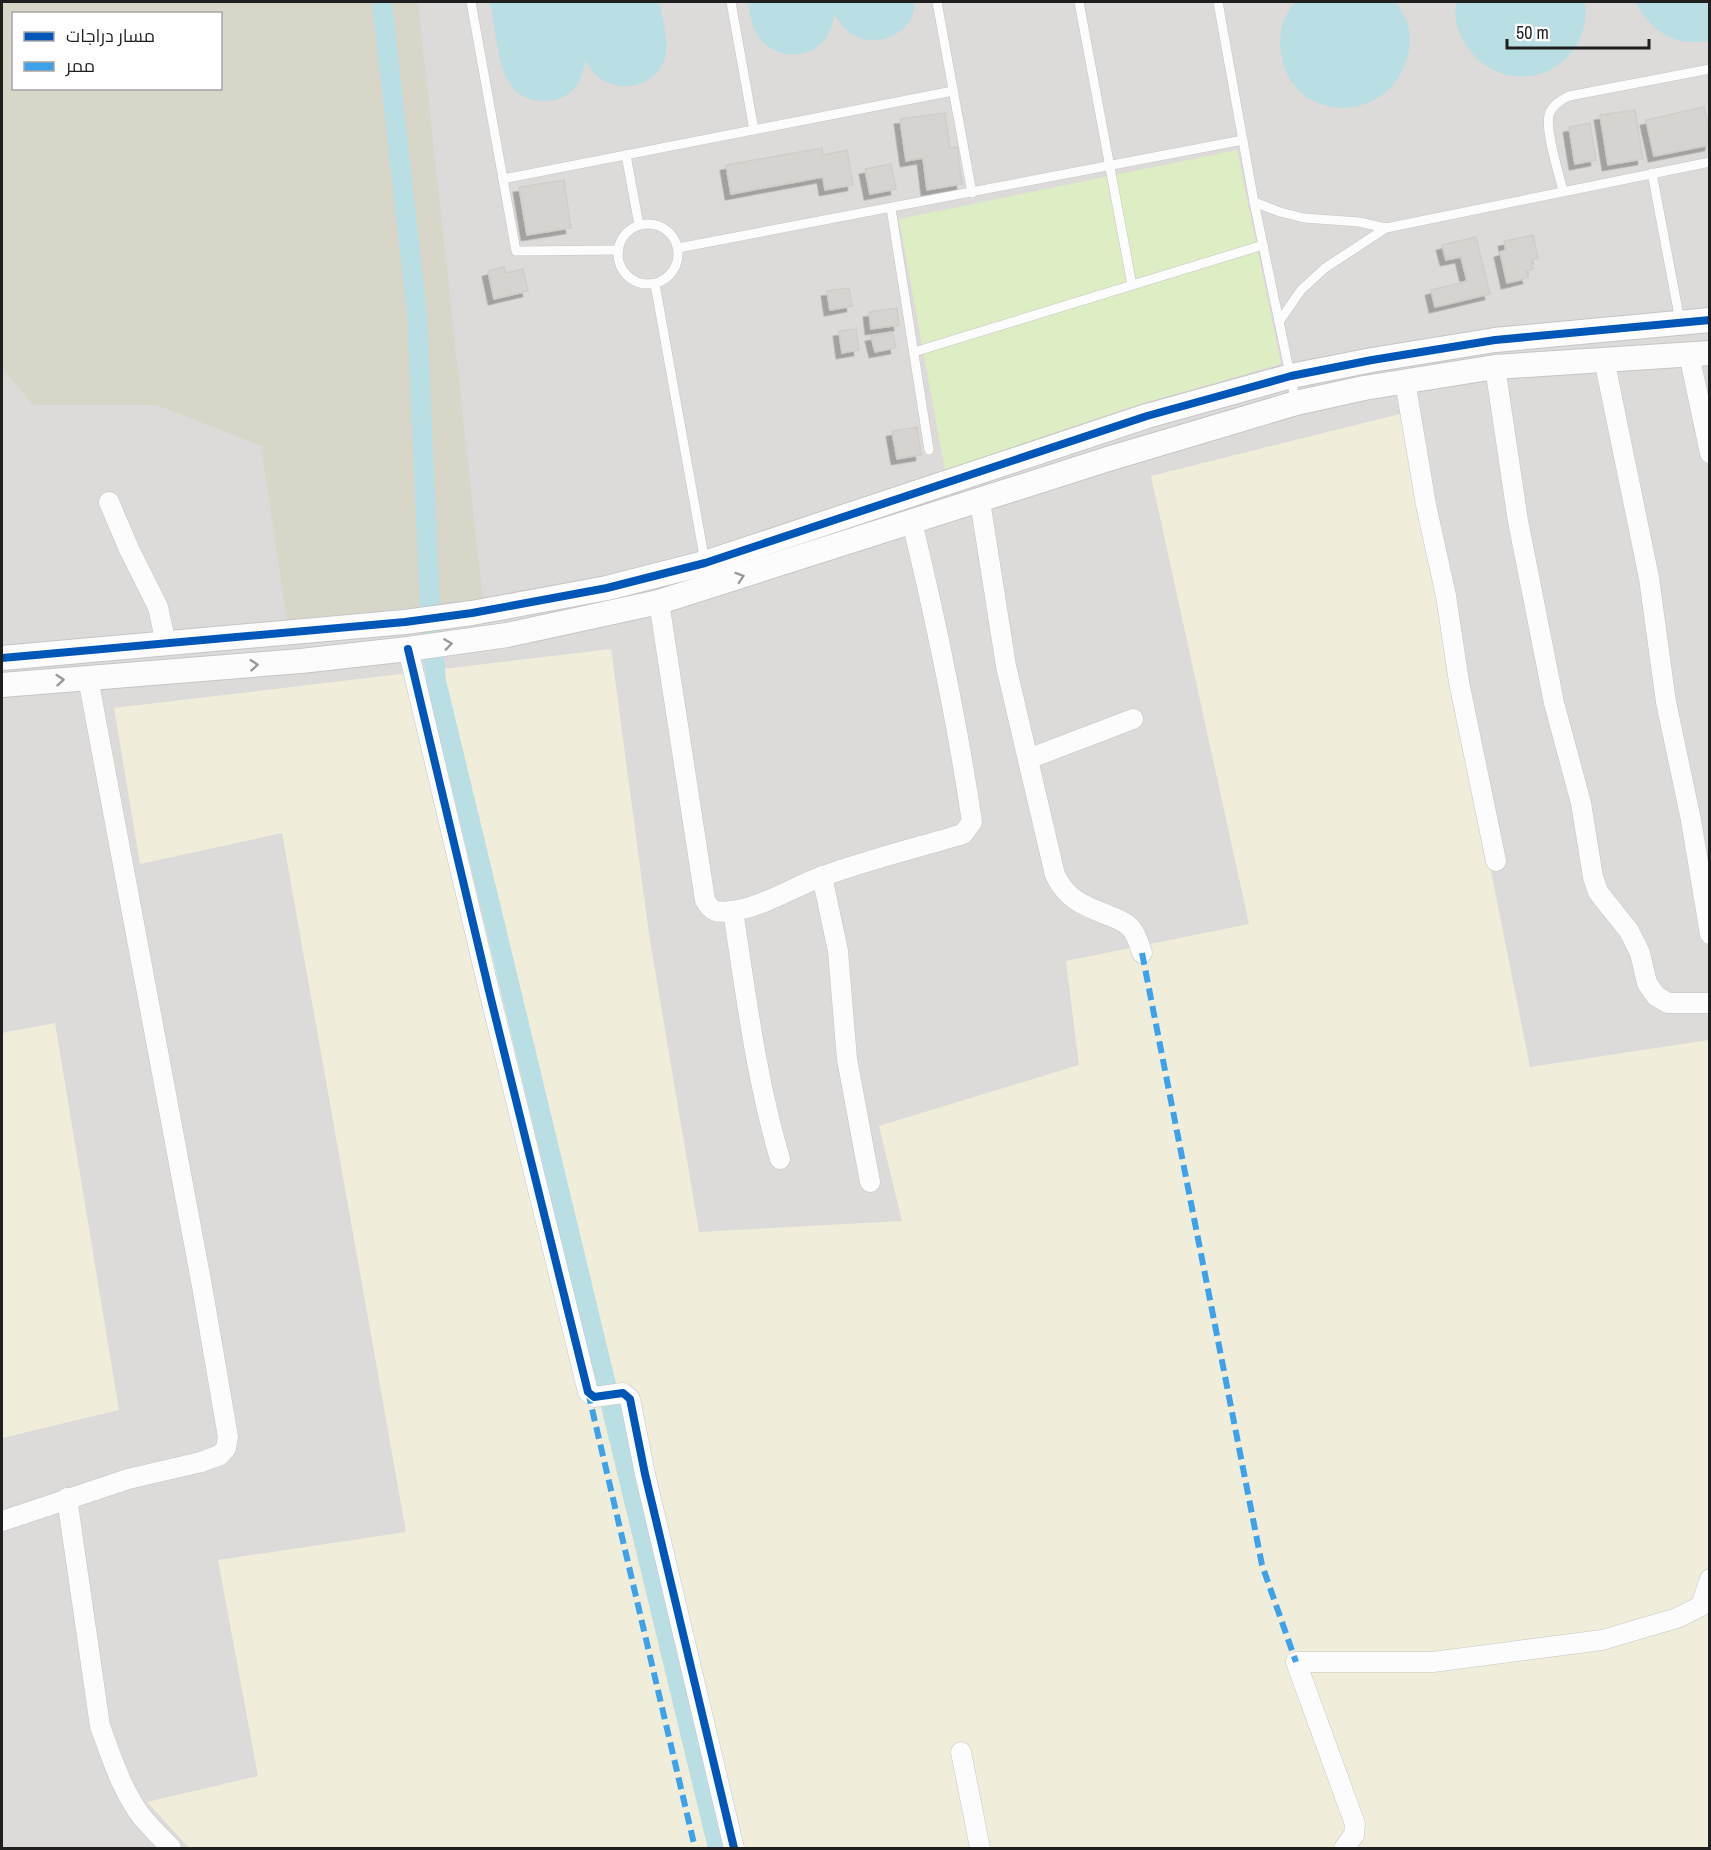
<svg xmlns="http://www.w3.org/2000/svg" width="1711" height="1850" font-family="'Archivo Narrow',Cairo,sans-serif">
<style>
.residential{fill:#dddbd9;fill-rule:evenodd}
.construction{fill:#d8d6c9;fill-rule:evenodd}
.farmland{fill:#f0eeda}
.grass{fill:#ddedc4}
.water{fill:#b9dee3}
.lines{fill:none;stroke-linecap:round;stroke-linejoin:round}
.canal{stroke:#b9dee3;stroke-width:20}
.building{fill:#d6d3d0;stroke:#d1cdc9;stroke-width:1.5;filter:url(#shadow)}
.service-casing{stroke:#c6c5c4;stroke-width:10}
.minor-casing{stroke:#c6c5c4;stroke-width:21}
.tertiary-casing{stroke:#c6c5c4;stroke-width:26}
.service{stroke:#fcfcfc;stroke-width:9}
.minor{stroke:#fcfcfc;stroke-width:20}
.tertiary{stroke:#fcfcfc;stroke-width:24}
.quiet{stroke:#3da2ea;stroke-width:6;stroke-dasharray:12 6;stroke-linecap:butt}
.cycleway-casing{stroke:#fff;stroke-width:11}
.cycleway{stroke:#0057b8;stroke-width:8}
.oneway{stroke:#999}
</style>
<defs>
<filter id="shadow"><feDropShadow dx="-5.5" dy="5.5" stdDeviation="0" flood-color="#0004"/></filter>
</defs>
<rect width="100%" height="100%" fill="#eeebe8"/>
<!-- residential -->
<path class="residential" d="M2,2h1707v1846h-1707zM14,14h206v74h-206z"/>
<!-- construction -->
<path class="construction" d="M2,2h416l65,599 -196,19 -26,-174 -105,-41h-123l-31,-37zM14,14h206v74h-206z"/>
<!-- farmland -->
<g class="farmland">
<polygon points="1400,414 1530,1067 1709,1040 1709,1848 189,1848 147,1802 258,1776 218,1560 406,1532 282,833 140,864 114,708 611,649 649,934 699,1232 902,1221 879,1126 1079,1065 1066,961 1249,924 1151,476"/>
<polygon points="55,1023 119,1410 2,1438 2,1033"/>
</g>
<!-- grass -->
<polygon class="grass" points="1237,150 1281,364 1133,406 945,470 899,219"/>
<!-- water -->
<g class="water">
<path d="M490,2h170c2,16 8,34 6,51 -4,29 -38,41 -62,28 -8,-4 -13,-13 -19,-20 -1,7 -3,15 -6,21 -15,26 -55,25 -70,1 -11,-17 -15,-61 -19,-81z"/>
<path d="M748,2h167c-1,31 -36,47 -62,33 -8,-5 -14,-14 -19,-21 -1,8 -3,16 -7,22 -15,25 -52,24 -68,1 -8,-9 -9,-24 -11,-35z"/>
<path d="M1295,2h101c3,6 9,13 11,20 4,11 4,25 0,36 -19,69 -117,65 -126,-5 -3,-20 2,-36 14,-51z"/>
<path d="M1457,2h128c9,73 -85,104 -121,39 -7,-11 -11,-27 -7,-39z"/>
<path d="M1635,2h74v39c-36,5 -56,-8 -74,-39z"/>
</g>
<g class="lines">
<!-- canal -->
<polyline class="canal" points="382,2 417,314 430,608 436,681 718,1848"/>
</g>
<!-- building -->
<g class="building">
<polygon points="1704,107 1710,133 1710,145 1654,156 1646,120"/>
<polygon points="1635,110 1643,159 1608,165 1600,115"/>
<polygon points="945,113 950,148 957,147 962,184 927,190 923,158 906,161 900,119"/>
<polygon points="1590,123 1596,160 1575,164 1569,127"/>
<polygon points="822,148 823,155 847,150 853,185 825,190 823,177 731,194 726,165"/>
<polygon points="891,164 896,189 870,194 865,169"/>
<polygon points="564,180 571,228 527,235 519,187"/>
<polygon points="1533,235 1538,258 1531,260 1533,269 1526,271 1528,278 1507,283 1500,252 1506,250 1504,241"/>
<polygon points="1476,237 1490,294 1435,307 1431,290 1467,281 1461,257 1446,260 1442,245"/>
<polygon points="504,267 506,273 523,269 528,291 494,299 488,271"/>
<polygon points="849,288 852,306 830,310 827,291"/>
<polygon points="897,308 899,325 871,329 869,312"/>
<polygon points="856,329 859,350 842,353 839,331"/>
<polygon points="892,332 896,348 875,352 871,336"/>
<polygon points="917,427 921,455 897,459 892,431"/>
</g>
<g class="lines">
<!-- service casing -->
<g class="service-casing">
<g id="service">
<polyline points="471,2 516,251 619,250"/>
<polyline points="731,2 754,130"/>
<polyline points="937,2 972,193"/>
<polyline points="1079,2 1132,285"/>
<polyline points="1218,2 1254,202 1296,403"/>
<polyline points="626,155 639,225"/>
<polyline points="1652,173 1680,321"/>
<polyline points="503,179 953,91"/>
<path d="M1563,191c-4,-17 -18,-60 -14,-76 3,-10 12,-15 20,-19l141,-27"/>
<polyline points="1254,202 1280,212 1304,218 1359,222 1386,228 1325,268 1301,290 1279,322"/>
<polyline points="891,208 929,450"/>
<circle cx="648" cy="254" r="30"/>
<polyline points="1386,228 1710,162"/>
<polyline points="678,248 1243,140"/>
<polyline points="655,284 705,562"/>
<polyline points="914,352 1263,245"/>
</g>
</g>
<!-- minor casing -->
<g class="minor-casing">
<g id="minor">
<polyline points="1689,354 1710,453"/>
<polyline points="1604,359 1649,578 1666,702 1691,820 1710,934"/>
<polyline points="1495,367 1518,521 1554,703 1581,803 1593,877 1598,892 1629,931 1640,953 1647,983 1656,996 1668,1003 1710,1003"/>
<polyline points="1405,381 1426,505 1446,596 1459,682 1496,861"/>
<path d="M980,501l26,165 49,209c12,25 30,31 55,41 8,3 18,7 23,15 4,6 7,15 9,22"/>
<polyline points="109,502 129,549 158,607 166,644"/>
<path d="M659,602l46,298c6,12 13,13 26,11 30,-3 62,-24 90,-34 46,-17 95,-29 142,-43l9,-12c-15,-101 -36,-201 -60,-300"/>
<polyline points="408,649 490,995 588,1392 594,1397 623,1393 630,1399 645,1474 734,1848"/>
<polyline points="1028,759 1133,719"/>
<polyline points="822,876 838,951 847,1059 870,1182"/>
<path d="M733,911c13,84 23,167 47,248"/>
<path d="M67,1498l33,228c11,30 22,65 42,91 9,11 20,21 29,31"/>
<polyline points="2,1521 128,1479 201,1462 220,1455 226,1448 228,1437 202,1286 88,678"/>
<polyline points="961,1752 980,1848"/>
<polyline points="1344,1848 1354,1835 1355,1824 1296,1662 1433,1662 1602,1640 1677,1618 1701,1606 1710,1579"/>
</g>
</g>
<!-- tertiary casing -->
<g class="tertiary-casing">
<g id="tertiary">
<polyline points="2,658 405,622 472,613 607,588 705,563 1147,416 1291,376 1372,360 1495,340 1710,320"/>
<polyline points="2,685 301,661 408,649 507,635 659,602 1108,459 1296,403 1364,388 1495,367 1710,353"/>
</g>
</g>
<!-- service -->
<use href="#service" class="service"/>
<!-- minor -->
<use href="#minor" class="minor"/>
<!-- tertiary -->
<use href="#tertiary" class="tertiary"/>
<!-- quiet -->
<g class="quiet">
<polyline points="1142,953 1262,1565 1296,1662"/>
<polyline points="588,1392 695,1848"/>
</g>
<!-- cycleway casing -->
<g class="cycleway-casing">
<g id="cycleway">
<polyline points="408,649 490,995 588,1392 594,1397 623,1393 630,1399 645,1474 734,1848"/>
<polyline points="2,658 405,622 472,613 607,588 705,563 1147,416 1291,376 1372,360 1495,340 1710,320"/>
</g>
</g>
<!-- cycleway -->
<use href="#cycleway" class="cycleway"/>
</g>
<!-- one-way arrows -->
<defs><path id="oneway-chevron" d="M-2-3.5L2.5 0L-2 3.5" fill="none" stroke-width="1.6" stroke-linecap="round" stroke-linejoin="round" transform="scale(1.5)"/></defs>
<g class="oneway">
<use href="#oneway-chevron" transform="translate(740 577) rotate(-18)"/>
<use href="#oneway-chevron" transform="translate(448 644) rotate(-8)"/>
<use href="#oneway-chevron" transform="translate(254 665) rotate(-5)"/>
<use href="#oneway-chevron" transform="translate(60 680) rotate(-5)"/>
</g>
<!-- border -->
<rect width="1711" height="1850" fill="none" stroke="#1f1f1f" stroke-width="6"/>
<!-- legend -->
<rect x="12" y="12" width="210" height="78" fill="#ffffff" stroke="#a5a5a5" stroke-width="1.5"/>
<rect x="24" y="32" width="30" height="9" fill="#0057b8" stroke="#a5a5a5" stroke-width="1.5"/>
<text x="66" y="42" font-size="18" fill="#1f1f1f">مسار دراجات</text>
<rect x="24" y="62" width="30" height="9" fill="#3da2ea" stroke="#a5a5a5" stroke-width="1.5"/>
<text x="66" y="72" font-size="18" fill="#1f1f1f">ممر</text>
<!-- scale -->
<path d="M1507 39v9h142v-9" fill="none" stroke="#1f1f1f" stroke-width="3"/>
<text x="1516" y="39" font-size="18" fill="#1f1f1f" stroke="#ffffff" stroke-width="4.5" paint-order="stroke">50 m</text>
</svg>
